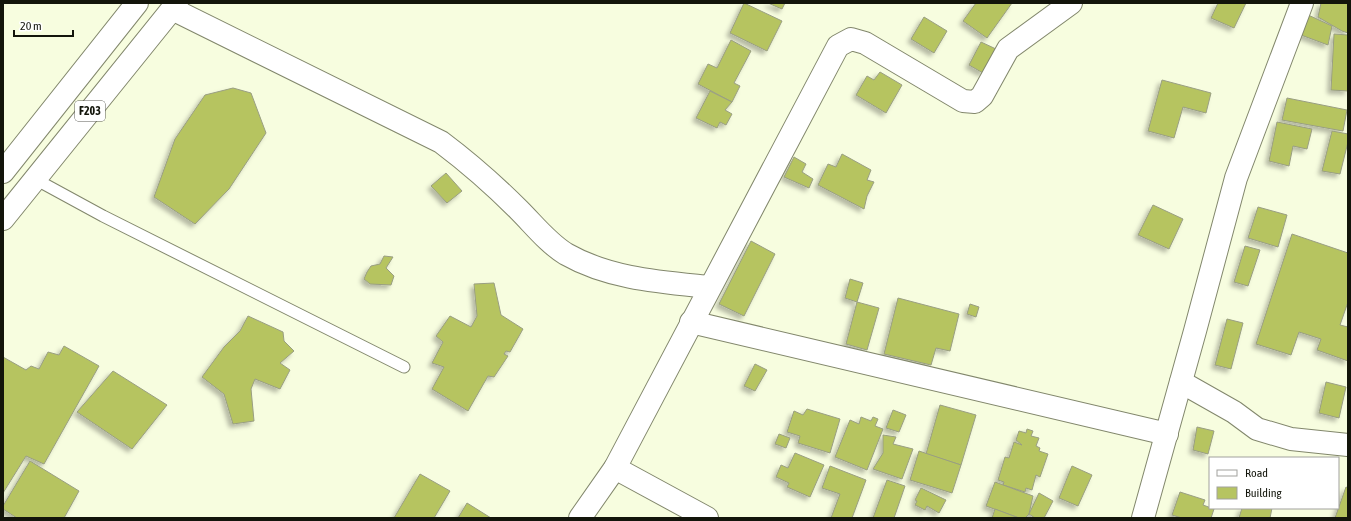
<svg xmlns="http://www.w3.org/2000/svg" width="1351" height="521" font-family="'Asap Condensed',sans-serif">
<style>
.building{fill:#b6c461;stroke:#999e82;filter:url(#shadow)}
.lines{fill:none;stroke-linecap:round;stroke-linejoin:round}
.service-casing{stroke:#82876c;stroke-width:13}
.minor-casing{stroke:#82876c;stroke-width:24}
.primary-casing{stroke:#82876c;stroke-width:24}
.service{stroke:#fff;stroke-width:11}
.minor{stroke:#fff;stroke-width:22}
.primary{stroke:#fff;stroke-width:22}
.labels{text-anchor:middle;stroke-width:3;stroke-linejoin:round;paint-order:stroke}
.shield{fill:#fff;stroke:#5a5b54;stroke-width:1}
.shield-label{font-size:12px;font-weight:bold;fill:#13150b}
</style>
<defs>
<filter id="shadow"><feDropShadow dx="-3.5" dy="3.5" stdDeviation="2" flood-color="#0004"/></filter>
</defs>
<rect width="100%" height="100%" fill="#f7fddf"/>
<!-- building -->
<g class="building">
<polygon points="744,3 782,21 767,51 730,33"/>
<polygon points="768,3 785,3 782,9"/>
<polygon points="976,3 1012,3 987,38 963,21"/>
<polygon points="1218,3 1246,3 1234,28 1211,18"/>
<polygon points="1321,3 1348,3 1348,33 1342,31 1318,17"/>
<polygon points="1306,14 1332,26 1328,45 1301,35"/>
<polygon points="924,17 947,31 934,53 911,39"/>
<polygon points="1334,34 1348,35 1348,91 1331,90"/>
<polygon points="731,40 751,51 734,83 740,86 732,102 698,84 708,64 717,68"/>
<polygon points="981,42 996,49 983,73 969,65"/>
<polygon points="880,72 902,85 886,113 856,95 867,76 874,80"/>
<polygon points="1162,80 1211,93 1206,113 1183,107 1174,138 1148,131"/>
<polygon points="233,88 251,93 266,133 229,189 195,224 154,197 175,139 205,95"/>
<polygon points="710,91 732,102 725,110 732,114 726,125 720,122 717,128 696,118"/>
<polygon points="1287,98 1347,110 1343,131 1282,120"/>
<polygon points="1277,122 1312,129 1307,149 1293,146 1289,166 1269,161"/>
<polygon points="1332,131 1348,134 1348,142 1340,174 1322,171"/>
<polygon points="842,154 871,170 867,180 874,182 867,196 864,209 818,185 828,164 836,167"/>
<polygon points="794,157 806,164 802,172 813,179 809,188 784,177"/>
<polygon points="446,173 462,191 447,203 431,186"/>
<polygon points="1153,205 1183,219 1169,249 1138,235"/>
<polygon points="1258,207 1287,215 1278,247 1248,238"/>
<polygon points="1292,234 1348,253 1348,302 1340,325 1348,327 1348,361 1317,350 1321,339 1299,332 1291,355 1256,344"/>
<polygon points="751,241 775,254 744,316 719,304"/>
<polygon points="1245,246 1260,250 1248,286 1234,282"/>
<polygon points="384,256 393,257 386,268 394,276 391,285 370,284 364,279 367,272 371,266 380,264"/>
<polygon points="850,279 863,283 857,302 845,298"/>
<polygon points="494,283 501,315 523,329 510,352 506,351 504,354 508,356 494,377 488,376 468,411 432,389 444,367 432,363 443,342 436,336 450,316 471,327 477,316 474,284"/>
<polygon points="898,298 959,314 950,351 936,348 931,365 884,354"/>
<polygon points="857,302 879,308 867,350 846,344"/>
<polygon points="970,304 979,307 976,317 967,314"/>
<polygon points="248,316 283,332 284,341 294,351 280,363 290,370 280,389 255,379 251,389 254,421 233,424 224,394 202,377 224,347 240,331"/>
<polygon points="1227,319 1243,323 1231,369 1215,365"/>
<polygon points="64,346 99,366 44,464 26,456 3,493 3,357 26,370 31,366 39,369 48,352 59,355"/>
<polygon points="755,364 767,370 755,391 744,386"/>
<polygon points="113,371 167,405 132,449 77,412"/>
<polygon points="1326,382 1346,387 1339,418 1319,413"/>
<polygon points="940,405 976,415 961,465 926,454"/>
<polygon points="807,409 840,419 830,453 798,443 800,436 787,432 794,411 803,415"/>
<polygon points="893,410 906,415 899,432 886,428"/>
<polygon points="861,417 871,421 873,417 878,419 875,426 883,429 867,470 835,457 850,420 859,424"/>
<polygon points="1197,427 1214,431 1208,454 1193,450"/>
<polygon points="1027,429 1033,431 1031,436 1039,438 1036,446 1040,448 1039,451 1048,454 1040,477 1036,475 1032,490 1026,488 1025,492 1003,485 1004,482 998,480 1005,457 1009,458 1014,442 1022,445 1016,440 1019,431 1026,433"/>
<polygon points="779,434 790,438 786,448 775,444"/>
<polygon points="883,435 896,437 893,444 913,449 902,479 873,469 883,453"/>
<polygon points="919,451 961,465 952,493 910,480"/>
<polygon points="795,453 824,465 810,497 787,487 789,483 776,477 781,465 788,468"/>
<polygon points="30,461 79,491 64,518 17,518 3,509 3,506"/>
<polygon points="830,466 866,480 852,518 831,518 840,494 822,488"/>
<polygon points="1072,466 1092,475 1078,506 1059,498"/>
<polygon points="420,474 450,491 434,518 394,518"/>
<polygon points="887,480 905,486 894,518 873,518"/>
<polygon points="995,482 1033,496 1029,514 1025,518 1019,518 986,506"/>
<polygon points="1346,487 1348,488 1348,518 1335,518"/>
<polygon points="921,488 946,500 939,513 927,506 925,510 915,505 917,501 915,500"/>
<polygon points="1180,492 1205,500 1203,505 1214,509 1211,518 1182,518 1172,515"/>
<polygon points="1039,493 1053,501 1044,518 1035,518 1029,514"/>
<polygon points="467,503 491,518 458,518"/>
<polygon points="1242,508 1272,508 1270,518 1239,518"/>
<polygon points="995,509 1019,518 992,518"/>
</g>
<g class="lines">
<!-- service casing -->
<g class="service-casing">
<polyline id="service" points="35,179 103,216 404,367"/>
</g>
<!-- minor casing -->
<g class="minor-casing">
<g id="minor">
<path d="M172,9l269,133c28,21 54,44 78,68 15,15 29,33 47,44 44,25 95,28 144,33"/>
<polyline points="691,322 1167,434"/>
<polyline points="1181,382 1234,412 1257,429 1291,439 1348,445"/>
<polyline points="615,468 707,518"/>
<polyline points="580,518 615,468 838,46 851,39 865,43 963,101 975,102 982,96 1008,49 1071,3"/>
<polyline points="1143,518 1195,331 1236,178 1302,3"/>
</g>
</g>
<!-- primary casing -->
<g class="primary-casing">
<g id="primary">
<polyline points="3,172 137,3"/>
<polyline points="3,219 177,3"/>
</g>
</g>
<!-- service -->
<use href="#service" class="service"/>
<!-- minor -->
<use href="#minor" class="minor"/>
<!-- primary -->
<use href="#primary" class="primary"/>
</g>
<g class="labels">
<!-- shield labels -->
<rect class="shield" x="75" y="101" width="30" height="20" rx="3"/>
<g class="shield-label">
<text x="90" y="115">F203</text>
</g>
</g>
<!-- border -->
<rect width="1351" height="521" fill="none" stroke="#13150b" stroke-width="8"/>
<!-- legend -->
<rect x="1209" y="457" width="130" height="52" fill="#ffffff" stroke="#a1a19d"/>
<rect x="1217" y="470" width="20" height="6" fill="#ffffff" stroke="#a1a19d"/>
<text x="1245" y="477" font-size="12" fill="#13150b">Road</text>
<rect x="1217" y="487" width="20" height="12" fill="#b6c461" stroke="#a1a19d"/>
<text x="1245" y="497" font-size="12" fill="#13150b">Building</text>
<!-- scale -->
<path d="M14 30v6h59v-6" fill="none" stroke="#13150b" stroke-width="2"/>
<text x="20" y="30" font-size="12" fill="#13150b" stroke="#ffffff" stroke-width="3" paint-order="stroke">20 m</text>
</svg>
